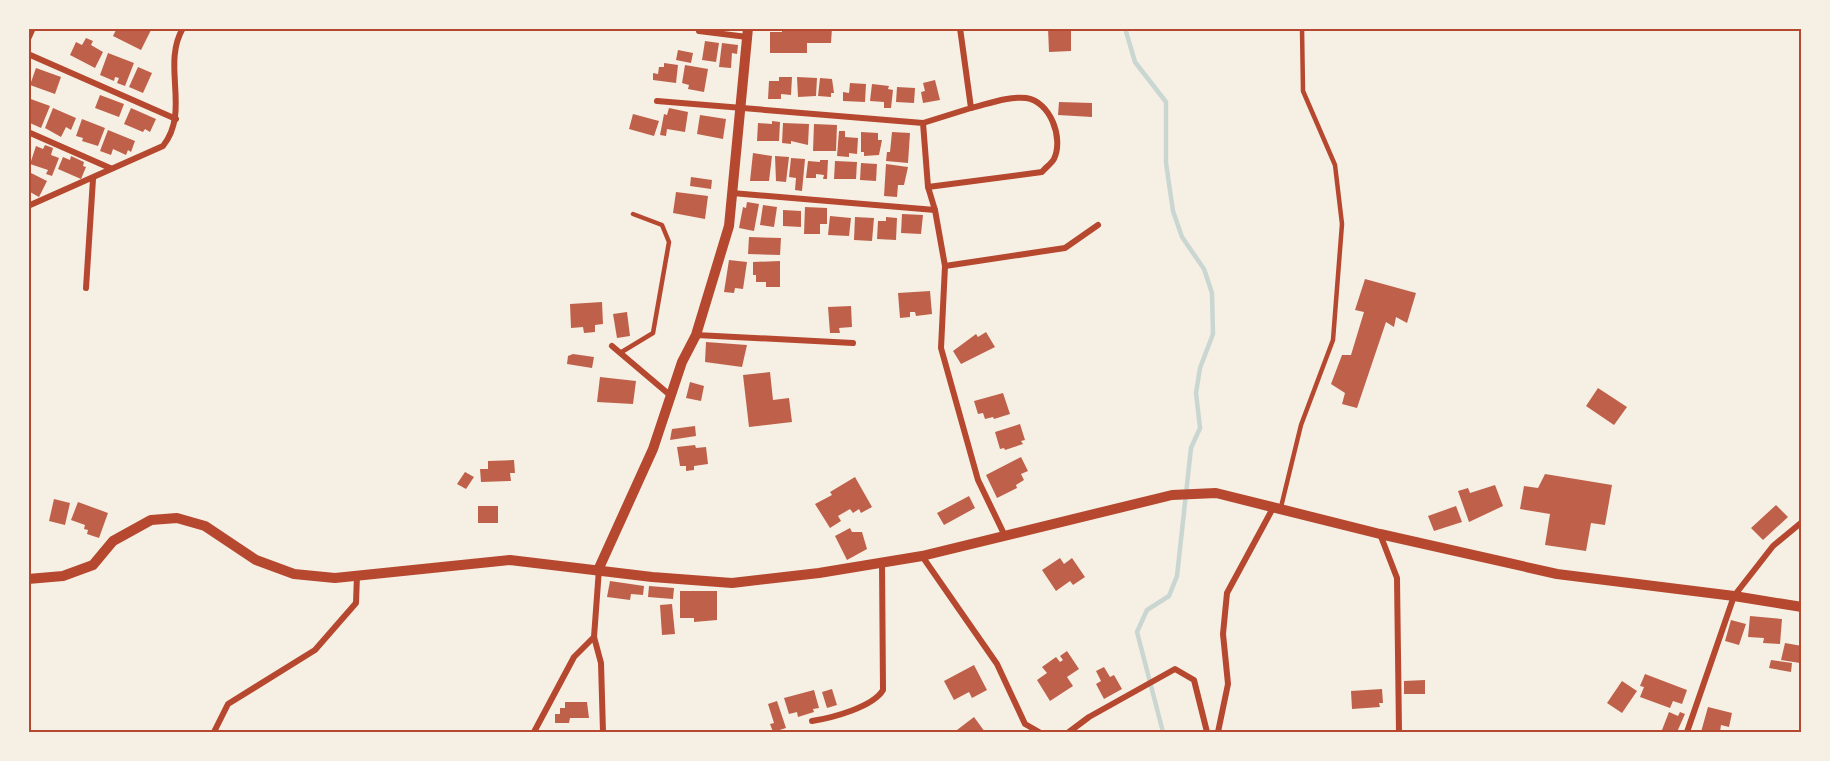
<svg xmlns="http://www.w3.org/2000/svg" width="1830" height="761" font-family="Cabin,sans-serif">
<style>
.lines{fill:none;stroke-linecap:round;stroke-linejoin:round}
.stream{stroke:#c9d6d2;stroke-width:4.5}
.building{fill:#bf614a}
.service{stroke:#b5482f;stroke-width:4.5}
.minor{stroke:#b5482f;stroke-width:6}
.tertiary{stroke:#b5482f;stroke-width:10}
.neatline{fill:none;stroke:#b5482f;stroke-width:2}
</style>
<rect width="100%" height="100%" fill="#f6efe4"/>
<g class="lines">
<!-- stream -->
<polyline class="stream" points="1125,28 1135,62 1166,102 1166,163 1173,211 1182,237 1204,269 1212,293 1213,334 1200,368 1196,393 1200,428 1191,448 1177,576 1169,596 1147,610 1137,632 1163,732"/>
</g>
<!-- building -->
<g class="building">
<polygon points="117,28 148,28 151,30 141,50 113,36"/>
<polygon points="782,28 832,28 831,43 807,43 807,53 770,53 770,32 782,32"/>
<polygon points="1048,28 1071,29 1071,51 1049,52"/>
<polygon points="86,38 93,41 91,45 103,52 95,68 70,55 76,42 82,45"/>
<polygon points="705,41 719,43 716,62 702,60"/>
<polygon points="722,43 738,45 737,54 732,53 731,68 719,67"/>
<polygon points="678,50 693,53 691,63 676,60"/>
<polygon points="108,53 134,63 125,86 117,83 119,78 115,77 114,81 100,75"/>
<polygon points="664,63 678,65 676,83 653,80 653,73 658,74 659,67 664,67"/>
<polygon points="685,65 708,69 704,92 688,89 689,85 682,83"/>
<polygon points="138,67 152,73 143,93 129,87"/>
<polygon points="36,68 61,77 55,94 30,85"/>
<polygon points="779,77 792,77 791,95 781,94 781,99 768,99 769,81 779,81"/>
<polygon points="797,77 817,78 816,96 798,97"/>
<polygon points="820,78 832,79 834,93 831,93 831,97 818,96"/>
<polygon points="935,80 940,100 923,103 921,92 925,91 923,83"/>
<polygon points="850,83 866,84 865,102 843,101 843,92 849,93"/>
<polygon points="872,84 889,86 888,89 893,90 891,108 884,108 884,102 870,101"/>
<polygon points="897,87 915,88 914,103 896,102"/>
<polygon points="100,95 124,104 119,117 95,108"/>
<polygon points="28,98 50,106 41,128 30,123"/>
<polygon points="1059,102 1092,103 1092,117 1058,115"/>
<polygon points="53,108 76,118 71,130 66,127 61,137 45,128"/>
<polygon points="131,108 156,119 150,132 145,129 143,132 124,124"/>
<polygon points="669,108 688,112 685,132 667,129 666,136 660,135 664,114 667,115"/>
<polygon points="633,114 659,121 654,136 629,129"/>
<polygon points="700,115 726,119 723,139 697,134"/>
<polygon points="82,119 105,128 98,146 82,141 83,138 76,136"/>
<polygon points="772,121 780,122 779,141 757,141 758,123 772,124"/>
<polygon points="783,123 809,124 808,145 791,141 791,144 782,143"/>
<polygon points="814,124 837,125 836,151 813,151"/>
<polygon points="108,130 135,141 131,152 128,150 126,155 113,149 111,155 100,151"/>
<polygon points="839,131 845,131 845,137 858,138 857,154 849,153 849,157 837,156"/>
<polygon points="861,132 878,133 878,140 882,140 879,155 864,156 864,152 861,152"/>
<polygon points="892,132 910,133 908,163 886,161 887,152 890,152"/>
<polygon points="45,145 53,148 51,155 59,158 52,176 46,174 48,170 30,164 36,146 43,149"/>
<polygon points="753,153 772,156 769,181 750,181"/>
<polygon points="71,156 84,162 83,166 86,167 81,179 58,169 63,157 70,160"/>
<polygon points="775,156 789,157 786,182 776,181"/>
<polygon points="791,158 805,159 802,191 795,190 796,178 789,177"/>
<polygon points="820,160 828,160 827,179 823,179 824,175 816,174 816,178 806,178 808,161 820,162"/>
<polygon points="835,161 857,162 856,179 834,179"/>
<polygon points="861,163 877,164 876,181 860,180"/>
<polygon points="886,164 908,167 904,185 898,185 897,197 884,196"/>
<polygon points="29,172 47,181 39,197 30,192 28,196"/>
<polygon points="691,177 712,180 711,189 690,186"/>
<polygon points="676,192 708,196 705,219 673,213"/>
<polygon points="747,202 759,204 754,231 739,228 743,207 746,208"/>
<polygon points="763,205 777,207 774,227 760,225"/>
<polygon points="805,207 827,208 827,224 820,224 820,234 804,234"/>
<polygon points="783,210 801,211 801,227 783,226"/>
<polygon points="902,214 923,215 921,234 901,233"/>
<polygon points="830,216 851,218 849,236 828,235"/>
<polygon points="855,217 874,218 872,241 854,240"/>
<polygon points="886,217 897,218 896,240 877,239 878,221 886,221"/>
<polygon points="749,237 781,238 780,255 748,254"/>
<polygon points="729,260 747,262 743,289 735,288 734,293 724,292"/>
<polygon points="780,261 780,287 766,287 766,282 756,282 756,275 753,275 753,262"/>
<polygon points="1365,279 1416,293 1407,323 1396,317 1394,327 1386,322 1357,408 1342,404 1345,393 1331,384 1342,355 1351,355 1364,312 1355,310"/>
<polygon points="930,291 932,314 916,316 915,312 910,312 910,317 900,318 898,293"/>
<polygon points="602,302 603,324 595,325 595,332 584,333 583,327 571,328 570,304"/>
<polygon points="851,306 852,327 839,328 840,333 830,333 828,307"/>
<polygon points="627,312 630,336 617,338 613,314"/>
<polygon points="986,332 995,347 961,364 953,351 976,334 978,337"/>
<polygon points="706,342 747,345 742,367 705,362"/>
<polygon points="573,354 594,357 592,368 567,364 568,356"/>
<polygon points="770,372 773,400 789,398 792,422 749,427 743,375"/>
<polygon points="600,377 636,381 633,404 597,402"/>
<polygon points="690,382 704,386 701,401 686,398"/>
<polygon points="1598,388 1627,407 1614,425 1586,406"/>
<polygon points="1003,393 1010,414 994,419 993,417 985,419 983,413 978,414 974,401"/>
<polygon points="1020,424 1025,440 1021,441 1023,444 1005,450 1004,448 1000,449 995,432"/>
<polygon points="695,426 696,436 670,440 672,429"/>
<polygon points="695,445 696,448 706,447 708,464 694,466 694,470 686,471 686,466 680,466 677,447"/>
<polygon points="1021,457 1028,471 1021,474 1024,480 1016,485 1017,488 997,498 986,475"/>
<polygon points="514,460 515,473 510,473 511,481 481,482 480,469 488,469 488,461"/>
<polygon points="465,472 474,477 466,489 457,484"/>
<polygon points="1545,474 1612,485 1605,525 1591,523 1586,551 1545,545 1550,514 1520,509 1524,486 1538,488"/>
<polygon points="855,477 872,507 861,513 859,509 853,513 850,509 838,516 841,521 830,528 815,504 832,495 830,492"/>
<polygon points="1495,485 1503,506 1469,522 1458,491 1468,488 1470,493"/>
<polygon points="969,496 975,508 944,525 937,513"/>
<polygon points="54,499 70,503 65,525 49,521"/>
<polygon points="78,502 108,513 99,538 87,534 88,530 84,529 85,525 71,520"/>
<polygon points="1776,505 1788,517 1763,540 1751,528"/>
<rect x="478" y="506" width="20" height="17"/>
<polygon points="1456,506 1462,522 1434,531 1428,516"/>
<polygon points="850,528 852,532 862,532 867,549 847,560 835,536"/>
<polygon points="1060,558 1064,564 1072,558 1085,577 1073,585 1070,581 1056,591 1042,570"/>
<polygon points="610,581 644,586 643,595 631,594 630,600 607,597"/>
<polygon points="649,586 674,588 673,599 648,597"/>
<polygon points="680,591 717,591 717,620 694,622 694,618 680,618"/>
<polygon points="672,604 675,634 662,635 660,605"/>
<polygon points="1750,616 1782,619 1780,644 1763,643 1764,638 1748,637"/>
<polygon points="1731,620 1746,624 1739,645 1725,641"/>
<polygon points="1785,643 1802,646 1800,663 1781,660"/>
<polygon points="1067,651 1079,669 1067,677 1073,686 1050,701 1037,680 1047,673 1042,667 1056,657 1060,662 1063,660 1060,656"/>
<polygon points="1771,660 1792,663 1791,672 1769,668"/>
<polygon points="974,665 987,690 972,698 969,692 954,700 944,681"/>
<polygon points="1104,667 1110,677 1114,675 1122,689 1104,699 1096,684 1101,681 1096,671"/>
<polygon points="1645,674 1687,690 1682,704 1673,701 1670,708 1640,697 1644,687 1640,686"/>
<polygon points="1425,680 1425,694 1404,694 1404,681"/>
<polygon points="1622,681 1637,691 1622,713 1607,703"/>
<polygon points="832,689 837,705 827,708 822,692"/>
<polygon points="1382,689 1383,703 1379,703 1380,707 1352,709 1351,691"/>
<polygon points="814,690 819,708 813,709 814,712 798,717 797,712 789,714 784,698"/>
<polygon points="777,701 786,728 773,732 770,724 774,723 768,704"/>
<polygon points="565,702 587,702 589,718 570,718 569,723 555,723 555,714 560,714 560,708 565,708"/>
<polygon points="1708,707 1732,713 1729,727 1721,725 1720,732 1701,732"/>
<polygon points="1669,712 1678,716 1680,712 1685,714 1677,732 1662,730"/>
<polygon points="974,717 985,732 959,732 957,730"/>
</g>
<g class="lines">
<!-- service -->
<g class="service">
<polyline points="620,353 653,333 669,242 662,225 633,214"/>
<polyline points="1281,507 1301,425 1333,340 1342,224 1335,165 1303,91 1302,28"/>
</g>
<!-- minor -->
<g class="minor">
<polyline points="699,31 747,37"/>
<polyline points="28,39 33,28"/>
<polyline points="28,54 176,119"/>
<polyline points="657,101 923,123 928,187 935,210 732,193"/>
<polyline points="923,123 971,108 960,28"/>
<polyline points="28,132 110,168"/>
<path d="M928,187l114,-15c3,-4 10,-9 12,-13 10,-21 -4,-58 -28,-61 -18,-2 -38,6 -55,10"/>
<path d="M28,206l135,-60c28,-35 -2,-81 20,-118"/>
<polyline points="935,210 945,266 941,348 978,480 1005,536"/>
<polyline points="945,266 1065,248 1098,225"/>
<polyline points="86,288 93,179"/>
<polyline points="696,335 853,343"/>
<polyline points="612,346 671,396"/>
<polyline points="1380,534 1397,578 1399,732"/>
<polyline points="922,556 997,664 1025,724 1039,732"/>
<polyline points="599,569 594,637 601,663 603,732"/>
<path d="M812,721c20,-3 61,-14 71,-31l-1,-127"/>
<polyline points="214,732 228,704 315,650 356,603 357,575"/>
<polyline points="534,732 574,657 594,637"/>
<polyline points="1069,732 1089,717 1175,669 1194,680 1207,732"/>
<polyline points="1218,732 1228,684 1223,634 1227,593 1273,508"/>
<polyline points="1687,732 1734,596 1773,546 1802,522"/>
</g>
<!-- tertiary -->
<g class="tertiary">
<polyline points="599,568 653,449 682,362 696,335 729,226 748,28"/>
<polyline points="28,579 63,576 93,565 113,541 151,520 177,518 205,526 256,560 294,574 335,578 510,560 652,577 732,583 819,573 922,556 1172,495 1216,493 1380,534 1557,574 1734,596 1802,607"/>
</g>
</g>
<!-- border -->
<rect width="1830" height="761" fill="none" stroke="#f6efe4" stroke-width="60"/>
<rect x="30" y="30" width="1770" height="701" class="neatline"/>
</svg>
